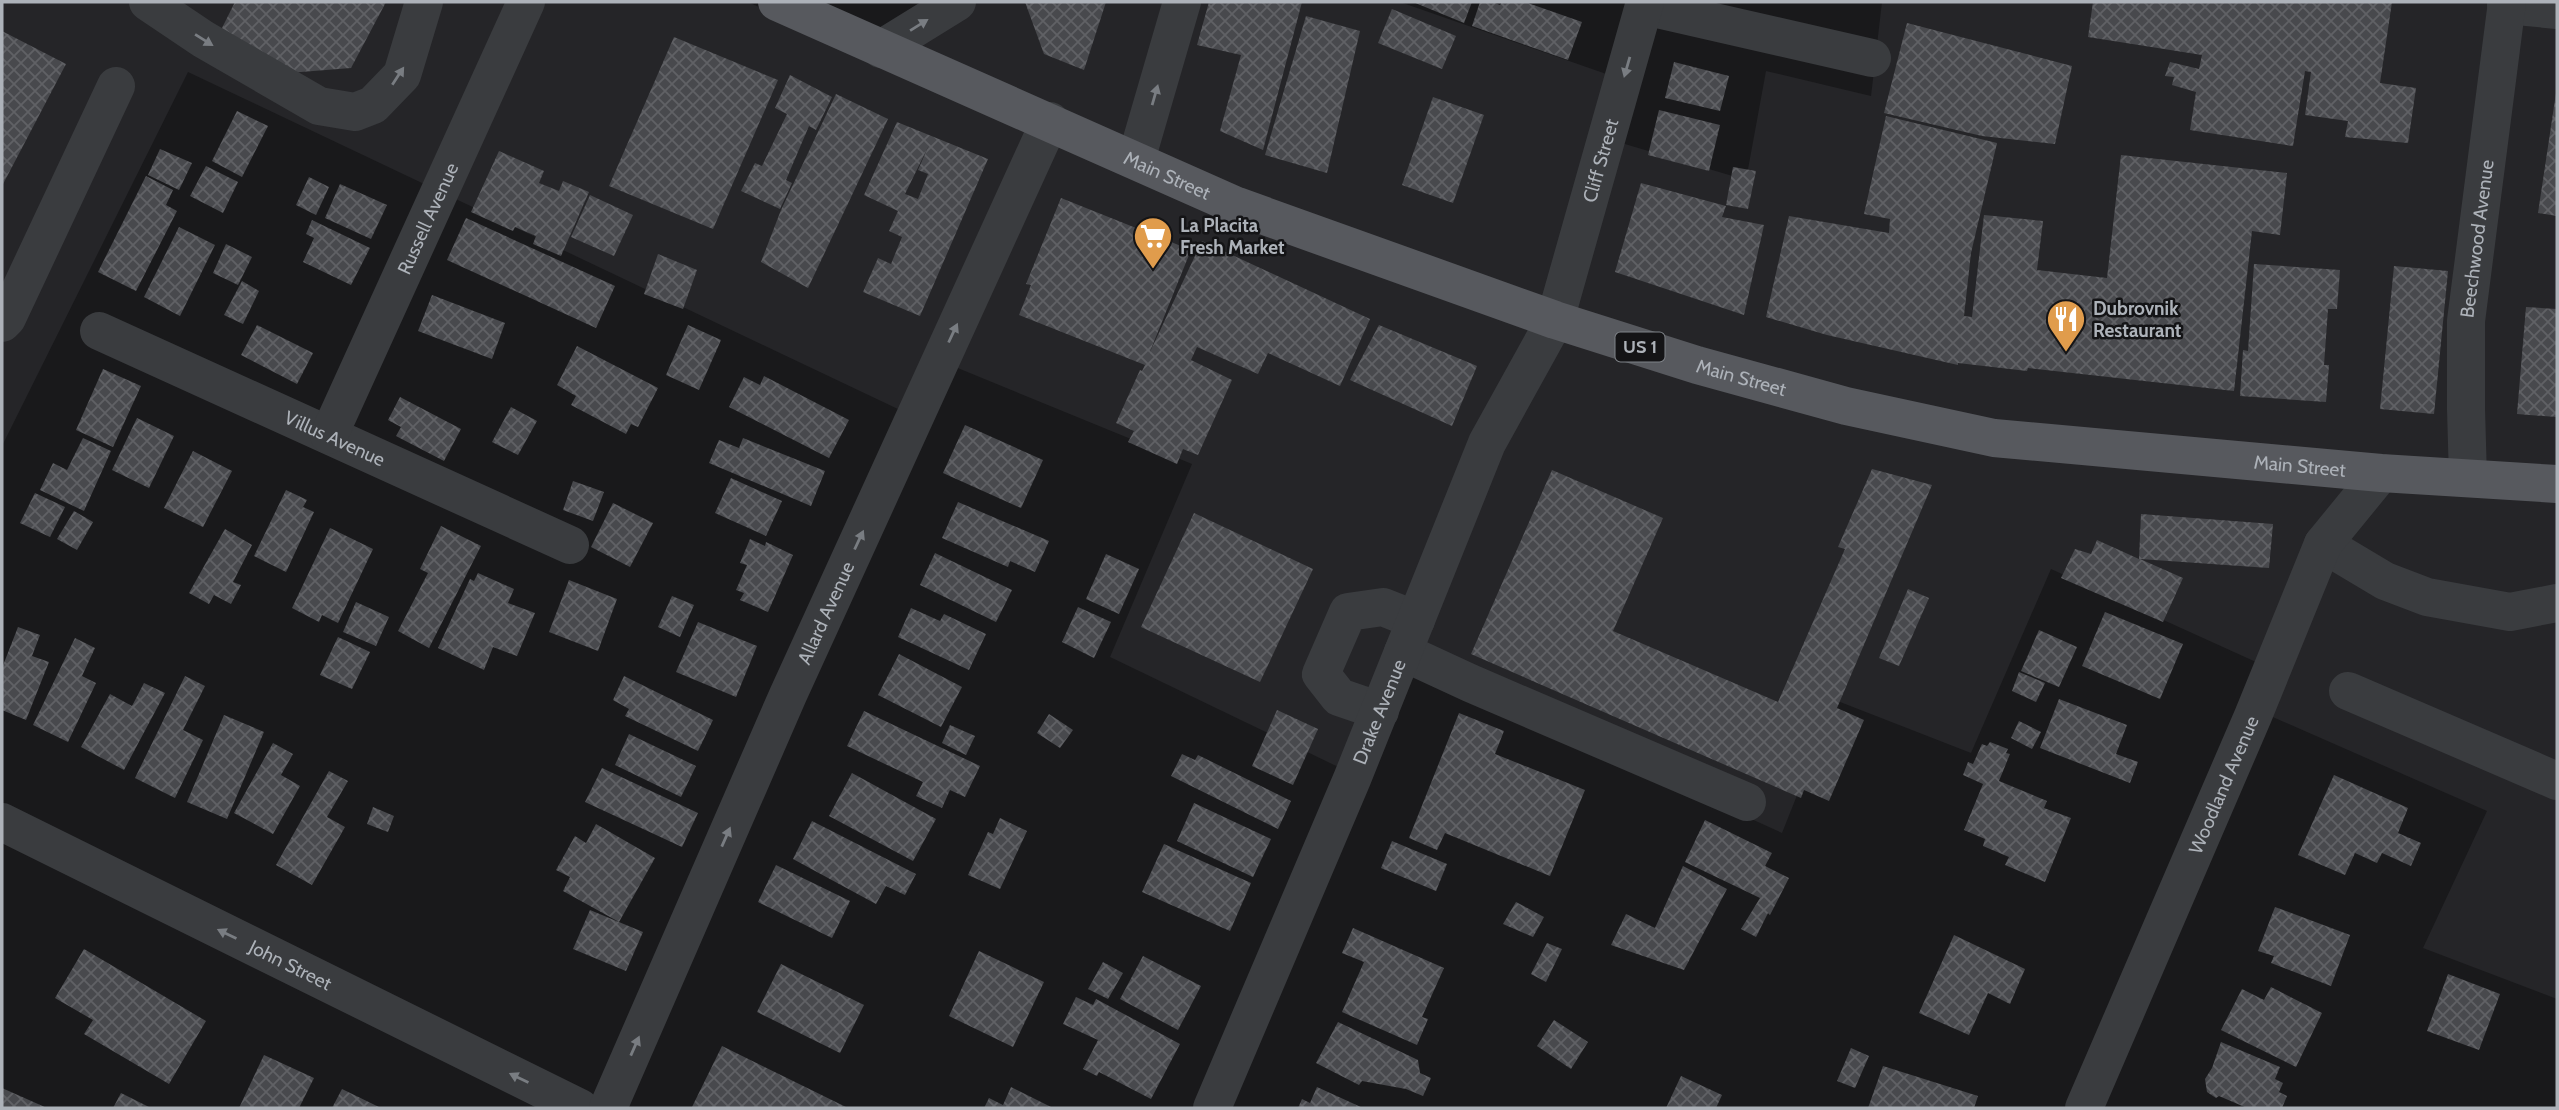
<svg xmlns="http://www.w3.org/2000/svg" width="2559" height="1110" font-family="Cabin,sans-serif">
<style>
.built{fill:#252528}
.building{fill:url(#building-cross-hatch);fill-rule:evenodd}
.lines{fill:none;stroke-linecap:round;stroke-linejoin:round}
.minor{stroke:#3a3c3f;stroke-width:38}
.major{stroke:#57595e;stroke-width:38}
.oneway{fill:#797d82}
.labels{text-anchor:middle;stroke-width:5;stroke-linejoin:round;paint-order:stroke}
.shield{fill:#141416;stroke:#7f8388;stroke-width:2}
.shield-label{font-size:18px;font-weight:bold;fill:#adb2b9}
.street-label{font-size:19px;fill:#adb2b9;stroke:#141416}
.poi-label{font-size:19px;font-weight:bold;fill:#adb2b9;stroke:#141416;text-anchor:start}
</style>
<defs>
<pattern id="building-cross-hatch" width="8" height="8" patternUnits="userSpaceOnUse" patternTransform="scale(1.75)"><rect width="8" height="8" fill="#48494d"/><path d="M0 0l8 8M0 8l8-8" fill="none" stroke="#606165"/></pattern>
</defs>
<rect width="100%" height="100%" fill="#19191b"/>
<!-- built -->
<polygon class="built" points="2,2 748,2 879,62 973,2 1400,2 1615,77 1598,136 1746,180 1766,71 1871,96 1882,2 2557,2 2557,999 2423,948 2487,811 2250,707 2267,667 2051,569 1971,753 1835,700 1782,833 1406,662 1357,776 1110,657 1192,464 926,355 900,410 188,72 2,446"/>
<!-- building -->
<g class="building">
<polygon points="235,2 386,2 351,68 288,73 218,36"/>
<polygon points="1025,2 1106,2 1084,70 1044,54"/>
<polygon points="1209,2 1302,2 1263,150 1220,131 1241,55 1197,45"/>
<polygon points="1413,2 1472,2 1464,23"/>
<polygon points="1480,2 1492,2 1500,5 1502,2 1525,2 1582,22 1568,60 1472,26"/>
<polygon points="2093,2 2392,2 2380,83 2416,88 2408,143 2345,137 2348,121 2305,115 2311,72 2305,71 2293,146 2190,130 2196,92 2172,85 2174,77 2165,76 2170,62 2199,69 2202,55 2088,37"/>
<polygon points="1392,9 1456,36 1442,69 1378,43"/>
<polygon points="1306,16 1360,31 1327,173 1265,155"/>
<polygon points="1907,23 2072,66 2055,144 1982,136 1884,113"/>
<polygon points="2,31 66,64 2,186"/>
<polygon points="674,37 778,80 713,229 609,186"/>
<polygon points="1674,62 1729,76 1720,111 1665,98"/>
<polygon points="790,75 832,97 816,130 809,126 786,180 792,183 780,209 741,191 755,163 762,166 787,114 775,108"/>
<polygon points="2556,93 2557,93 2557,216 2538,213"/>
<polygon points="836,94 888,119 808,288 761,262 781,210"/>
<polygon points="1433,97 1484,115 1453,203 1402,185"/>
<polygon points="1659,110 1720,125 1709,171 1648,155"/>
<polygon points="237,111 268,126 242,177 212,161"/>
<polygon points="1886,116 1997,143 1971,253 1964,316 1972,317 1984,215 2043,221 2037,270 2107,278 2121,155 2287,173 2280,235 2252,231 2234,391 2028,368 2027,371 1958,363 1958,365 1827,335 1766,317 1789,216 1889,233 1890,219 1864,214"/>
<path d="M897,122l91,37 -68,157 -57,-24 15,-34 13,6 11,-27 -13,-6 9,-20 -34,-16zM929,145l-11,25 10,4 -10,25 -13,-5z"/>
<polygon points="160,149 192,163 179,190 148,175"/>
<polygon points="499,151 544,171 539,183 559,191 563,181 589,192 561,256 533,244 536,236 515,227 513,231 471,212"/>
<polygon points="206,166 238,182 223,213 190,196"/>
<polygon points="1733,167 1756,171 1748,209 1726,205"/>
<polygon points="146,176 173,190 166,205 177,211 136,291 98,272"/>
<polygon points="309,177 329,187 316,215 296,205"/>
<polygon points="1641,183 1726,206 1722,217 1764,225 1744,315 1615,272"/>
<polygon points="340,184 387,205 371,239 325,218"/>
<polygon points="590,195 633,215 614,256 571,237"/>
<polygon points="1061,198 1191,250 1149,354 1202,241 1370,319 1340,386 1268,353 1258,374 1197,347 1191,360 1232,380 1198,455 1183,449 1177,464 1128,442 1134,431 1116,423 1140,370 1142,371 1145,365 1019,315 1031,285 1026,284"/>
<polygon points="466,218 615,286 596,328 447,260"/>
<polygon points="312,220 370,248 351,285 303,262 314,238 306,234"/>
<polygon points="179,227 215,245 180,316 144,297"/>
<polygon points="226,244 252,257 238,285 213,273"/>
<polygon points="658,254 697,270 683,309 644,294"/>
<polygon points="2254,264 2340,270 2337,309 2328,309 2324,365 2329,365 2326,402 2240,396 2243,350 2248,351"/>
<polygon points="2394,266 2448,271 2434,414 2380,409"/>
<polygon points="242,281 259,291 243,324 224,315"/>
<polygon points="432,295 505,323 492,359 418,331"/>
<polygon points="2526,307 2557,309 2557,417 2517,414"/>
<polygon points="257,325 313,353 297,384 241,355"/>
<polygon points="688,325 721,340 699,390 666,375"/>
<polygon points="1379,325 1477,366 1452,426 1350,380"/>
<polygon points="577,346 658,388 638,427 631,424 626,434 571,405 576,396 557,385"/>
<polygon points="103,369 141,386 113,447 76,430"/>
<polygon points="764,376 849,420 829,458 729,407 744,377 760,385"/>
<polygon points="400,397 461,429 444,461 396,436 401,427 388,420"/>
<polygon points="511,407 537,421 518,455 492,442"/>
<polygon points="137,418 174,436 149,488 112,470"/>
<polygon points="965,425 1043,460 1021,508 943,473"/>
<polygon points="83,438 111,451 84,511 40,490 53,463 67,470"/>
<polygon points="743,438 825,471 811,506 709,463 719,440 739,448"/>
<polygon points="193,451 232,471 203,527 164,508"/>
<polygon points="1872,469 1932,485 1837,708 1864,720 1829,801 1804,790 1801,798 1471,654 1552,470 1663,518 1613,631 1778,702 1845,549 1838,547"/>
<polygon points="731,478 782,501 766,536 715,513"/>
<polygon points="573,481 604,492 593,521 563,510"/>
<polygon points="286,490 307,500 303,507 314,512 286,572 254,556"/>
<polygon points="35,493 65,507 50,537 20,523"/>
<polygon points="958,502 1049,541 1035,572 1010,561 1008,567 942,538"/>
<polygon points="613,503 653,523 630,567 591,547"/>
<polygon points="74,511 93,522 77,550 57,539"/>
<polygon points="1194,513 1313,569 1260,682 1141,627"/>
<polygon points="2141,514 2273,524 2269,568 2140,559 2183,578 2163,622 2061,578 2075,549 2091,554 2097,540 2139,559"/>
<polygon points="441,526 481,546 429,648 398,631 428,573 420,569"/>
<polygon points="330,528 373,549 338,623 322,615 319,622 292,608"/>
<polygon points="225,529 252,545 233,582 241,585 231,604 214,595 209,604 189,593"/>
<polygon points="750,539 765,546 766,542 793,555 768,612 740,600 744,593 736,590 747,565 740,563"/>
<polygon points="935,553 1012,590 996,622 920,585"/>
<polygon points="1106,554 1139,569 1119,614 1086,599"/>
<polygon points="478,573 514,589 508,603 535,613 517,656 493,647 484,670 438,648 470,579 474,581"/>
<polygon points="569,580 617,599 598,651 549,632"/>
<polygon points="1908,589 1929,598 1899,666 1879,658"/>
<polygon points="672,596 694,605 680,637 658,627"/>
<polygon points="356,602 389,617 376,646 343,632"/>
<polygon points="1078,607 1111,622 1094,658 1062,642"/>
<polygon points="911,608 940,621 944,614 986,634 969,670 898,637"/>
<polygon points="2105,612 2183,644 2160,699 2082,666"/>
<polygon points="698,622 757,646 736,697 676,672"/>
<polygon points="18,627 40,635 32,656 49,662 26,720 2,710 2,668"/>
<polygon points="2039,630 2077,647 2059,687 2021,671"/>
<polygon points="338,637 370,652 352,689 320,675"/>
<polygon points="75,638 95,648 82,676 96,683 68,742 33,725"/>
<polygon points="899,654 962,687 941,727 878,695"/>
<polygon points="2019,672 2045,683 2036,702 2012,691"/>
<polygon points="185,676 205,686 183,730 203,740 175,798 135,778"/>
<polygon points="624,676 713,720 698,751 625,716 629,709 613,700"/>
<polygon points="144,683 165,693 124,770 81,747 110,694 132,706"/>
<polygon points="2059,699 2127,725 2116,754 2138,762 2130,783 2040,748"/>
<polygon points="1277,710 1318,729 1293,785 1252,766"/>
<polygon points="864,711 980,766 965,797 950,790 942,808 916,796 923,782 847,746"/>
<polygon points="1459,713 1504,731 1495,754 1585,790 1550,876 1445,833 1437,850 1409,838"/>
<polygon points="1049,714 1073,730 1060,748 1037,733"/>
<polygon points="224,715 264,732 227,819 187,802"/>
<polygon points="2019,721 2041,732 2032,749 2011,738"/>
<polygon points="950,725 975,736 966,755 942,743"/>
<polygon points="629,734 696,766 681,797 615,765"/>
<polygon points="1990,742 2008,749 2006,753 2010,754 1999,781 2047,801 2044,808 2071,818 2045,882 2005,865 2009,857 1983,846 1985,839 1964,830 1983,784 1963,775 1968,762 1973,764 1982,744 1987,746"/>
<polygon points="273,743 293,754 281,775 300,786 273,834 234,813"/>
<polygon points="1182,754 1195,760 1198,755 1291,801 1278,829 1171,776"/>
<polygon points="602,768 698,813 682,847 585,802"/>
<polygon points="329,771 348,781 327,817 345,827 312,885 276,865"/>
<polygon points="852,773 936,819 913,861 829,816"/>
<polygon points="2334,775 2408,808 2398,833 2421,843 2411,866 2382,853 2377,863 2355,853 2345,875 2298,855"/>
<polygon points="1194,803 1271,839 1253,877 1177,841"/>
<polygon points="373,807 394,816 388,832 367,824"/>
<polygon points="1000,818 1027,831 1000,889 968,875 988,832 993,834"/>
<polygon points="1705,820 1772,853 1765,866 1789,878 1770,915 1768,913 1756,937 1741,929 1760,898 1685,862"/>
<polygon points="812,821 916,874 905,895 886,886 876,904 793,859"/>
<polygon points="596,824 655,858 619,922 563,891 570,877 556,870 575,836 586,843"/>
<polygon points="1392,841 1447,864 1436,891 1381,868"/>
<polygon points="1164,844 1251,883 1230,931 1142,892"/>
<polygon points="776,865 850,901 832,938 758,902"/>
<polygon points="1683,866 1727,889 1684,970 1611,945 1626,914 1655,928"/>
<polygon points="1516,902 1544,917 1533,937 1503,924"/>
<polygon points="2275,907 2350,935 2331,986 2271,963 2274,956 2258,951"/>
<polygon points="590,910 643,932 626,971 573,949"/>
<polygon points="1353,928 1444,968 1422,1017 1428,1019 1417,1045 1342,1012 1364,962 1342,953"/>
<polygon points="1954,935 2025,969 2010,1004 1988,993 1969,1035 1919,1013"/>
<polygon points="1547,943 1562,949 1546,982 1531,974"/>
<polygon points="84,949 206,1021 169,1084 84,1034 93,1020 55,998"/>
<polygon points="979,951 1044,982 1013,1047 949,1016"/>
<polygon points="1143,956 1201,986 1178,1030 1120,999"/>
<polygon points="1103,962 1123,973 1108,999 1088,989"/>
<polygon points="781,964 864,1005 840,1053 757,1012"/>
<polygon points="2448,974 2500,994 2479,1050 2427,1031"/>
<polygon points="2271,987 2322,1013 2296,1067 2221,1030 2242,989 2264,1000"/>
<polygon points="1076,997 1093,1005 1096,999 1180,1044 1151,1099 1099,1072 1097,1076 1083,1069 1098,1040 1063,1024"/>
<polygon points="1554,1020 1588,1042 1571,1069 1537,1046"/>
<polygon points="1338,1022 1418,1060 1420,1073 1431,1078 1423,1096 1406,1089 1362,1081 1359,1085 1316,1063"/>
<polygon points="2221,1042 2280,1067 2275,1079 2283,1083 2279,1092 2287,1096 2282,1108 2247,1108 2219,1096 2216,1098 2207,1092 2205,1079 2212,1068"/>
<polygon points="722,1046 848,1108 692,1107"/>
<polygon points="1851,1048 1869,1056 1855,1088 1837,1081"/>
<polygon points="264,1055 314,1078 299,1108 239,1108"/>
<polygon points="1883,1066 1978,1096 1974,1108 1868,1108"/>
<polygon points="1681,1076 1722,1095 1716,1108 1666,1108"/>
<polygon points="1011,1087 1053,1108 984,1108 989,1098 1003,1105"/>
<polygon points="1317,1087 1363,1108 1298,1108 1302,1099 1310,1103"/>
<polygon points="2,1088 47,1108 2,1108"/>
<polygon points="342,1089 381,1108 332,1108"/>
<polygon points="121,1093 151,1108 113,1108"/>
</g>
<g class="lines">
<!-- minor -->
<g class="minor">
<polyline points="148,2 203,39 319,106 355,112 373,105 402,75 424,2"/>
<polyline points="2506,5 2557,10"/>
<polyline points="1644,6 1872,58"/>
<polyline points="881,49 957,2"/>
<polyline points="1136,160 1182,2"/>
<polyline points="2,323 7,318 116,86"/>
<path id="s1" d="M99,331l471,214"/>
<path id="s2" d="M329,435l197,-433"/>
<path id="s3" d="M2468,478l-2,-69v-88l41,-319"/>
<polyline points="2323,544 2385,581 2427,597 2510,612 2557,603"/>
<polyline points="1403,652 1470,683 1747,802"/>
<polyline points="2348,691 2557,781"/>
<polyline points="1380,711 1339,697 1321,674 1348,612 1383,607 1416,620"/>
<path id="s4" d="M2,822l578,286"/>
<path id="s5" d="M608,1108l180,-413 262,-574"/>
<path id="s6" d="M1212,1108l140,-329 135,-336 68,-123 90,-318"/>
<path id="s7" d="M2084,1108l169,-392 70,-172 58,-71"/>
</g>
<!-- major -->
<path class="major" id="s8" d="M777,2l460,204 318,114 142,45 149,41 148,32 387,35 176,11"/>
</g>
<!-- one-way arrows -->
<defs><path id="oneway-solid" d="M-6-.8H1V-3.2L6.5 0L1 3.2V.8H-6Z" transform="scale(1.75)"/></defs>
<g class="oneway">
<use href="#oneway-solid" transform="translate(919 25) rotate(-32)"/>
<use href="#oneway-solid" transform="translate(204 40) rotate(32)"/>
<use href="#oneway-solid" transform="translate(1627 67) rotate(106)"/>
<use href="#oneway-solid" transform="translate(398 76) rotate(-57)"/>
<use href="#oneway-solid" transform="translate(1155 95) rotate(-74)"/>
<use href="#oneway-solid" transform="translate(953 333) rotate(-65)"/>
<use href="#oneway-solid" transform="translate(859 540) rotate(-65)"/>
<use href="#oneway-solid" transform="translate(726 837) rotate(-66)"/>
<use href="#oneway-solid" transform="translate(227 934) rotate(-154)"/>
<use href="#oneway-solid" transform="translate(635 1046) rotate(-66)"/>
<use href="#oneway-solid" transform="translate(519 1078) rotate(-154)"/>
</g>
<!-- icons -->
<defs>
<g id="supermarket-pin" transform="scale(2.0125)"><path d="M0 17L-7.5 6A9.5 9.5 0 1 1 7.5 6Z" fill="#e09c4c" stroke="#141416"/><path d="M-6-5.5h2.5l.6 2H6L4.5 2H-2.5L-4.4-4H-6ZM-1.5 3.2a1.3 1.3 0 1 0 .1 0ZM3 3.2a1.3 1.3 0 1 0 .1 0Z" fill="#fff"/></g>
<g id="restaurant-pin" transform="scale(2.0125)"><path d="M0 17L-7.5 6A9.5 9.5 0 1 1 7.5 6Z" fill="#e09c4c" stroke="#141416"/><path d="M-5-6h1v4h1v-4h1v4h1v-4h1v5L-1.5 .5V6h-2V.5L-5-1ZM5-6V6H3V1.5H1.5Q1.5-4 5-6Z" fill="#fff"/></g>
</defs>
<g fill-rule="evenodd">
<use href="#supermarket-pin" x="1153" y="236"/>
<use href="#restaurant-pin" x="2066" y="319"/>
</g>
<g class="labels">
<!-- shield labels -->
<rect class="shield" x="1615.5" y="332.5" width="49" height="29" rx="5"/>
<g class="shield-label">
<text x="1640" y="353">US 1</text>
</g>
<!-- street labels -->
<g class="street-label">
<text dy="7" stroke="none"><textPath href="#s6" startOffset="1026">Cliff Street</textPath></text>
<text dy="7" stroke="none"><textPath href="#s8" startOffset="427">Main Street</textPath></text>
<text dy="7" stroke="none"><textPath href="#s2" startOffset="238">Russell Avenue</textPath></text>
<text dy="7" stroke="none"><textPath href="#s3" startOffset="240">Beechwood Avenue</textPath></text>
<text dy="7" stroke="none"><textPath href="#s8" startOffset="1036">Main Street</textPath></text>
<text dy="7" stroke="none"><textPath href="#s1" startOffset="259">Villus Avenue</textPath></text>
<text dy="7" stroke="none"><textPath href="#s8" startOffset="1603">Main Street</textPath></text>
<text dy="7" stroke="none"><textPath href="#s5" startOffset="541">Allard Avenue</textPath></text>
<text dy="7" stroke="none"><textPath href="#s6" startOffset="430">Drake Avenue</textPath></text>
<text dy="7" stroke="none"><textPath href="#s7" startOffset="352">Woodland Avenue</textPath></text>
<text dy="7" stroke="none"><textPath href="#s4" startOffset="322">John Street</textPath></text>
</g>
<!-- poi labels -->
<g class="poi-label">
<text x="1180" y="232">La Placita<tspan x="1180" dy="22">Fresh Market</tspan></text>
<text x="2093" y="315">Dubrovnik<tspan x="2093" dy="22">Restaurant</tspan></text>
</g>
</g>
<!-- border -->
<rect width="2559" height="1110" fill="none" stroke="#adb2b9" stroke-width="7"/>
</svg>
